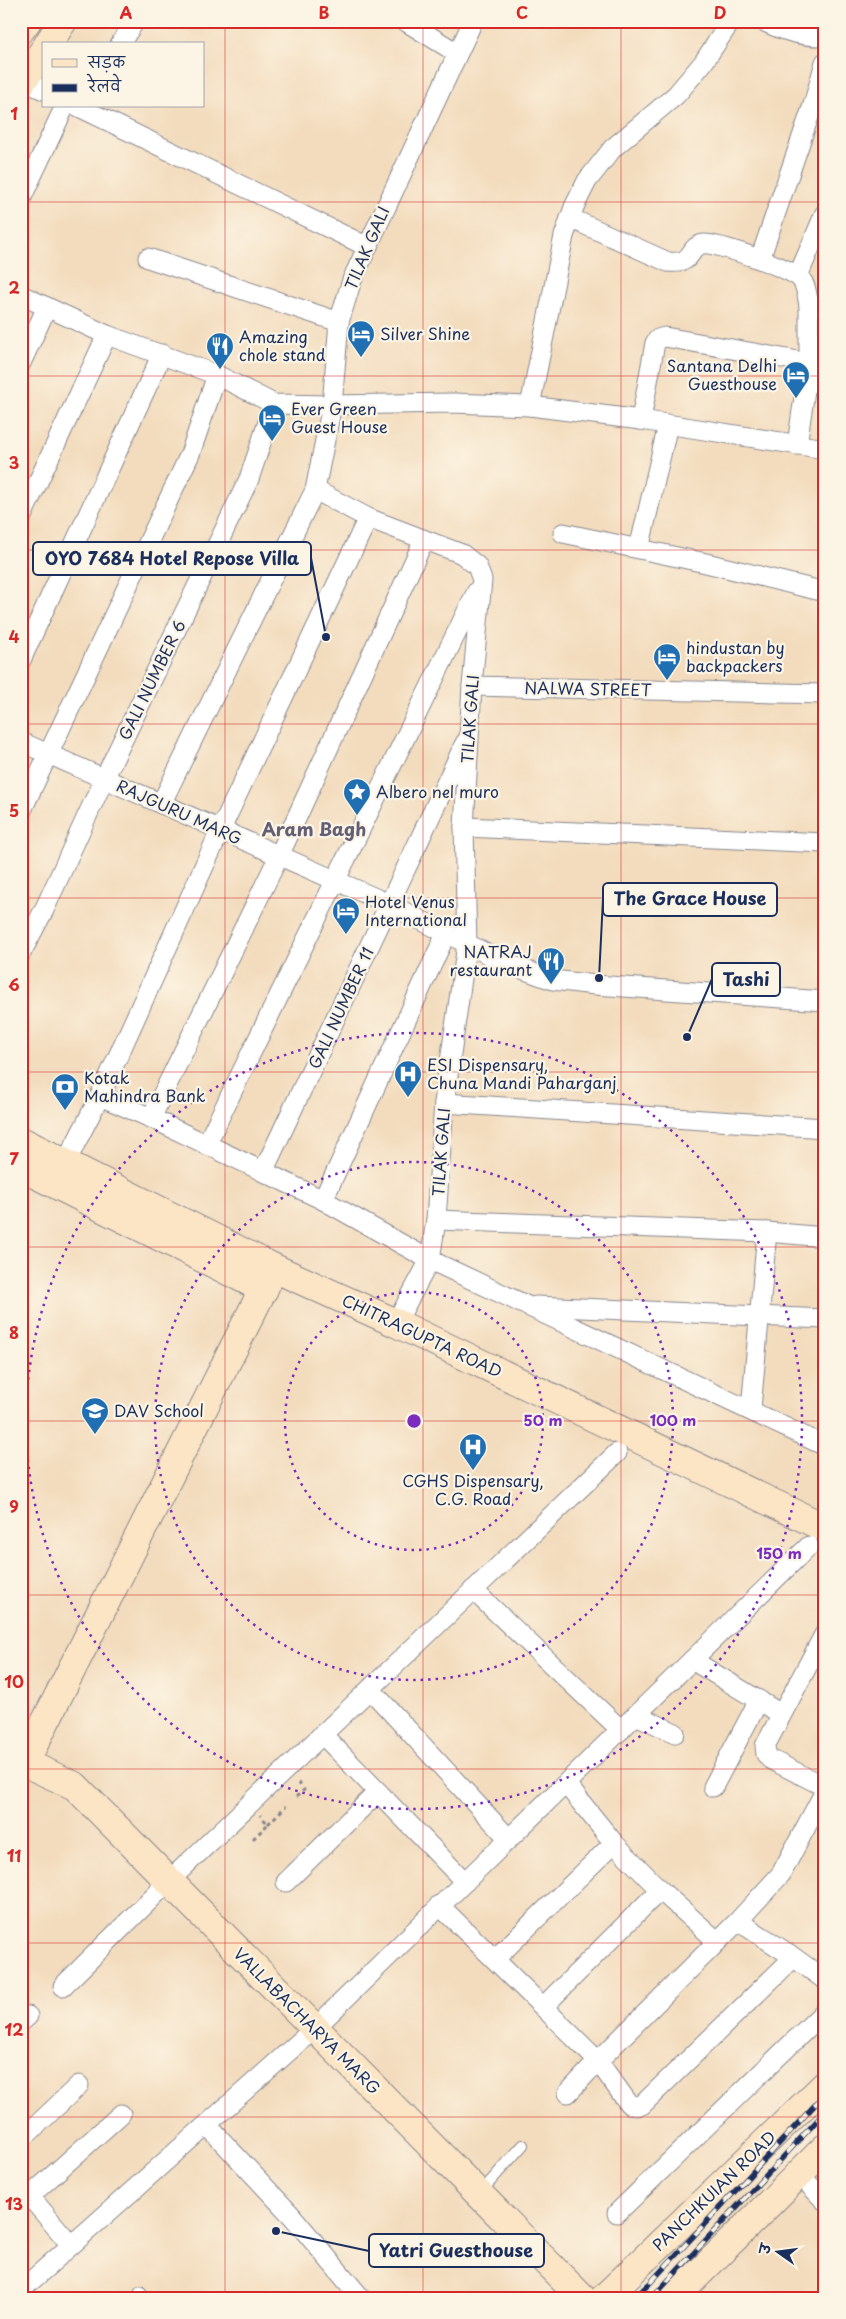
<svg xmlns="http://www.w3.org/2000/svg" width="846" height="2319" font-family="'Playpen Sans','Playpen Sans Deva',sans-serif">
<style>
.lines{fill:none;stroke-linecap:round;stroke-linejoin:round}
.lane-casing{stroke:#87868e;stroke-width:12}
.street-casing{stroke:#87868e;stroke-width:21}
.secondary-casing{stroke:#87868e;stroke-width:30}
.path{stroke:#87868e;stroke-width:3;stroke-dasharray:4 4;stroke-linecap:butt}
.lane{stroke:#fff;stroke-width:10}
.street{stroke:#fff;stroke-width:19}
.secondary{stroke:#fce5c4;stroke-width:28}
.rail-casing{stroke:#1b2f5e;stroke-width:5.5}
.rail{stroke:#fcf5e5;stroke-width:4;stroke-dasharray:11;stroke-linecap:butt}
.grid{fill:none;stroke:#d62828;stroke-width:1;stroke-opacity:0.55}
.ring{fill:none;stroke:#7b2cbf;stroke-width:2.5;stroke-dasharray:2.5 5}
.labels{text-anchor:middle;stroke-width:4.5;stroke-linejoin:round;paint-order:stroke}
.street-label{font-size:16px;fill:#1b2f5e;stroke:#fcf5e5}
.poi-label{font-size:16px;fill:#1b2f5e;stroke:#fcf5e5;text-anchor:start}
.neighbourhood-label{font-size:18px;font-weight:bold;fill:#625e76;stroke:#fcf5e5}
.centre{fill:#7b2cbf;stroke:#fcf5e5;stroke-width:2.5}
.ring-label{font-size:15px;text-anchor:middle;font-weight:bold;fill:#7b2cbf;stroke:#fcf5e5;stroke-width:4.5;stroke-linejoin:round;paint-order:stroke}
.leader{fill:none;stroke:#1b2f5e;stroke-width:2}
.callout-dot{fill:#1b2f5e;stroke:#fcf5e5;stroke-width:2}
.callout{fill:#fcf5e5;stroke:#1b2f5e;stroke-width:2}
.callout-label{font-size:18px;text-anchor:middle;font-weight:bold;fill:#1b2f5e}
.neatline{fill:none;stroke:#d62828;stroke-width:2}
.grid-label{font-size:16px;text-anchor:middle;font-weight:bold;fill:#d62828}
</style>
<rect width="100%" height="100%" fill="#fcf5e5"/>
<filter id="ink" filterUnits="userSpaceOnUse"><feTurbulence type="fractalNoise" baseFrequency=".02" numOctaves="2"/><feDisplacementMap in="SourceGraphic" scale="10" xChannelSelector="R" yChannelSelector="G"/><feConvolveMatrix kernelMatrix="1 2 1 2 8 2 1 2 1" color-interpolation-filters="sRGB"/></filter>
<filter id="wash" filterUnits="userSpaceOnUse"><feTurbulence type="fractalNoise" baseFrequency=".0096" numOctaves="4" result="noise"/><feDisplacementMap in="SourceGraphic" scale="20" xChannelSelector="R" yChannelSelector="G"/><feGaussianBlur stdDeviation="1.12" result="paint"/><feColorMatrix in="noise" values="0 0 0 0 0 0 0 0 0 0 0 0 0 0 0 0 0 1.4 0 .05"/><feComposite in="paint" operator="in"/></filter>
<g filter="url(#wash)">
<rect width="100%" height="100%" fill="#f3dcbd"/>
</g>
<g filter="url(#ink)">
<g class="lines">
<!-- lane casing -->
<g class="lane-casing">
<g id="lane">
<polyline points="480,2193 523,2145"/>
<polyline points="140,2291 146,2298"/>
</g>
</g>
<!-- street casing -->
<g class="street-casing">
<g id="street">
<polyline points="405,21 457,53"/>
<path d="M763,21c20,10 39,16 62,15"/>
<polyline points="120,44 135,21"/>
<polyline points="23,81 44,90"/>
<polyline points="77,106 366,246"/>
<polyline points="21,199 65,106"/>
<path d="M570,218l98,44c27,3 19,-15 35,-18 12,-2 89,25 97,34 7,8 7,18 9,28l16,1"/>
<polyline points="148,258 339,322"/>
<polyline points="760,259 814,102 825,62"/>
<polyline points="798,276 825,213"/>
<polyline points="21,295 107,335 217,375 274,404 332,405 454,403 530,406 641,420 825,449"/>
<polyline points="21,363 47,307"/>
<polyline points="530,406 564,236 574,207 587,181 613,148 676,95 703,63 731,21"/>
<polyline points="641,420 655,343 658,339 665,337 809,363"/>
<polyline points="797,445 809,363 809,306"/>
<polyline points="315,490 368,518 462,554 477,566 482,580 472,686 464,827 467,944 444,1103 436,1220 430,1260 396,1323"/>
<polyline points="21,518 107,335"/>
<polyline points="563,533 706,563 825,592"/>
<polyline points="639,549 668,425"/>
<polyline points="21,660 162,354"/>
<polyline points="472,686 825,694"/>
<polyline points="21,742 389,904 505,963 553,980 595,985 825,1001"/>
<polyline points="161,804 315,490 332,405 339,322 352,280 473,21"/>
<polyline points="21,812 190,454 217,375"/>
<polyline points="464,827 825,843"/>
<polyline points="21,953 44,910 104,779 249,479 274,404"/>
<polyline points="100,1096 151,1118 323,1200 430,1260 825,1446"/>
<polyline points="444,1103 825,1128"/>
<polyline points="151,1118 279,856 424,540"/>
<polyline points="206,1145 477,591"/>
<polyline points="66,1162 100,1096 220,831 368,518"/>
<polyline points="263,1172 465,743"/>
<polyline points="323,1200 446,934"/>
<polyline points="436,1220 767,1232 825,1237"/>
<polyline points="536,1306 825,1319"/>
<polyline points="751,1409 767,1232"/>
<polyline points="473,1590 621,1730"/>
<polyline points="825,1633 765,1746 766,1754 770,1759 825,1787"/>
<polyline points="692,1660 781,1714"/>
<polyline points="370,1689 509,1839"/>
<polyline points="636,1715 675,1733"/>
<polyline points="322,1734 465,1882"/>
<polyline points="566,1784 614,1843 660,1890 717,1941"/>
<polyline points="713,1787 759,1700"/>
<polyline points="286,1882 378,1792"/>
<polyline points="439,1905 598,2061 568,2093"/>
<polyline points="738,1921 789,1954 788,1963 642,2105 636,2106 629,2104 598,2061 738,1921 781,1874 825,1791"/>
<polyline points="789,1954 825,1980"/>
<polyline points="495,1959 614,1843"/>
<polyline points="63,1986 169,1881 617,1453"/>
<polyline points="544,2006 660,1890"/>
<polyline points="21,2022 28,2016"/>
<polyline points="207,2125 292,2216 361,2298"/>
<polyline points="21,2140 79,2085"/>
<polyline points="799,2174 825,2201"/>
<polyline points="22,2187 71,2245"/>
<polyline points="21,2204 121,2114"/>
<polyline points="617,2213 825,2011"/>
<polyline points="21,2290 315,2028 809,1546"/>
</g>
</g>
<!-- secondary casing -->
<g class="secondary-casing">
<g id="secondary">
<polyline points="21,29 27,21"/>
<polyline points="48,44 63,21"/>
<polyline points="21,83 44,50"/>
<polyline points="21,1141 274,1268 396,1323 825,1528"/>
<polyline points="21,1167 264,1289"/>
<polyline points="21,1761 75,1786 582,2298"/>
<polyline points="21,1766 25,1762 274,1268"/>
<polyline points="604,2298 825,2085"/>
<polyline points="674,2298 825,2148"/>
</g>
</g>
<!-- path -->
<g class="path">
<polyline points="296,1797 304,1790 298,1782"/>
<polyline points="268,1824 286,1806"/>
<polyline points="253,1839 268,1824 260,1815"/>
</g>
<!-- lane -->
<use href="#lane" class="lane"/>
<!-- street -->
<use href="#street" class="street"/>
<!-- secondary -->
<use href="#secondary" class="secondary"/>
<!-- rail casing -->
<g class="rail-casing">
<g id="rail">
<polyline points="634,2298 649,2284 825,2094"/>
<polyline points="652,2298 825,2112"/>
</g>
</g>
<!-- rail -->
<use href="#rail" class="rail"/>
</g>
</g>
<!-- grid -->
<path class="grid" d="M225,21v2277M423,21v2277M621,21v2277M21,202h804M21,376h804M21,550h804M21,724h804M21,898h804M21,1072h804M21,1247h804M21,1421h804M21,1595h804M21,1769h804M21,1943h804M21,2117h804"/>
<!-- distance rings -->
<g class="ring">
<circle cx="414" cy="1421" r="129"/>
<circle cx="414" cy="1421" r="259"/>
<circle cx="414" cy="1421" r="388"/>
</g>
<!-- icons -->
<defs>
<g id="hotel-pin" transform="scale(1.4375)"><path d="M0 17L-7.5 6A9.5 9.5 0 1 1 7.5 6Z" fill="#1f6fb2" stroke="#fcf5e5"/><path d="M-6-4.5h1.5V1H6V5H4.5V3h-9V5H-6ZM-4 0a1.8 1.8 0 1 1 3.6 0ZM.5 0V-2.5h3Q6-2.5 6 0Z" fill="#fff"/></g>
<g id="restaurant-pin" transform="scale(1.4375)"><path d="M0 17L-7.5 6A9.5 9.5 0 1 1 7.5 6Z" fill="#1f6fb2" stroke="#fcf5e5"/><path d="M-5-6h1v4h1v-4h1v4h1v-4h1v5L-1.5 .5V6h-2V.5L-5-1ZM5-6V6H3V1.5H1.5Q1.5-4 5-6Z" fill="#fff"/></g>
<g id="sight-pin" transform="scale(1.4375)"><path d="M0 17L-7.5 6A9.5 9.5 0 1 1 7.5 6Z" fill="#1f6fb2" stroke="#fcf5e5"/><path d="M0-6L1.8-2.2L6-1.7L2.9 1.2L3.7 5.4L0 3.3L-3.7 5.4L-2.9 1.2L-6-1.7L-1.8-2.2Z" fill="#fff"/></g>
<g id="hospital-pin" transform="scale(1.4375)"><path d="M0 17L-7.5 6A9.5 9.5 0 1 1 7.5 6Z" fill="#1f6fb2" stroke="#fcf5e5"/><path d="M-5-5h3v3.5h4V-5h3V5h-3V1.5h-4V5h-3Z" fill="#fff"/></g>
<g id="bank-pin" transform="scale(1.4375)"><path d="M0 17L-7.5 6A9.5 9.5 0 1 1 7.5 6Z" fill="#1f6fb2" stroke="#fcf5e5"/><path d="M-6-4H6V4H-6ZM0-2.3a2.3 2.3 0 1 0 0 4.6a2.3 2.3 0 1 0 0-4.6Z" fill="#fff"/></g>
<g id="school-pin" transform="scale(1.4375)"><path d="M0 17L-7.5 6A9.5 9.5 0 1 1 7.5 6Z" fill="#1f6fb2" stroke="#fcf5e5"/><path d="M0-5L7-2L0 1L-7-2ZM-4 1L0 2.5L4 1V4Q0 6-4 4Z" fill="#fff"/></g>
</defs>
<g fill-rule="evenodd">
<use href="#hotel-pin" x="361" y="334"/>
<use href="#restaurant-pin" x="220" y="346"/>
<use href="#hotel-pin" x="796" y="375"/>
<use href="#hotel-pin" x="272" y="418"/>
<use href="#hotel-pin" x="667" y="657"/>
<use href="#sight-pin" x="357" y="792"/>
<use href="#hotel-pin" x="346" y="911"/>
<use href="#restaurant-pin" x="551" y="961"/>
<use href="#hospital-pin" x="408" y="1074"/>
<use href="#bank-pin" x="65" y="1087"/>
<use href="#school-pin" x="95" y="1411"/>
<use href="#hospital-pin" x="473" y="1447"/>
</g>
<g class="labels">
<!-- street labels -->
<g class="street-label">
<text transform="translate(367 248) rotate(-67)" y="6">TILAK GALI</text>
<text transform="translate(152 680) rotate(-64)" y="6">GALI NUMBER 6</text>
<text transform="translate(588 689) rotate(1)" y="6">NALWA STREET</text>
<text transform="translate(470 719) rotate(-86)" y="6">TILAK GALI</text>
<text transform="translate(179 812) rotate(24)" y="6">RAJGURU MARG</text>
<text transform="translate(341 1008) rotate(-65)" y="6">GALI NUMBER 11</text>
<text transform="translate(441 1152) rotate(-86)" y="6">TILAK GALI</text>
<text transform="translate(422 1336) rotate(25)" y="6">CHITRAGUPTA ROAD</text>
<text transform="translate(307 2021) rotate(45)" y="6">VALLABACHARYA MARG</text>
<text transform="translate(714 2191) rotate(-44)" y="6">PANCHKUIAN ROAD</text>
</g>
<!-- poi labels -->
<g class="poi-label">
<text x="380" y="340">Silver Shine</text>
<text x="239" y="343">Amazing<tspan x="239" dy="18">chole stand</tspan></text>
<text x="777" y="372" text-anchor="end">Santana Delhi<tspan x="777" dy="18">Guesthouse</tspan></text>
<text x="291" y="415">Ever Green<tspan x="291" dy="18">Guest House</tspan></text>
<text x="686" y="654">hindustan by<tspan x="686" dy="18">backpackers</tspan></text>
<text x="376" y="798">Albero nel muro</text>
<text x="365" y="908">Hotel Venus<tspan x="365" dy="18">International</tspan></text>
<text x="532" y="958" text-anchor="end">NATRAJ<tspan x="532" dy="18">restaurant</tspan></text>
<text x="427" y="1071">ESI Dispensary,<tspan x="427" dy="18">Chuna Mandi Paharganj</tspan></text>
<text x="84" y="1084">Kotak<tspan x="84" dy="18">Mahindra Bank</tspan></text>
<text x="114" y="1417">DAV School</text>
<text x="473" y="1487" text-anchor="middle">CGHS Dispensary,<tspan x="473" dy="18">C.G. Road</tspan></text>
</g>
<!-- neighbourhood labels -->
<g class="neighbourhood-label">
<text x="314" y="836">Aram Bagh</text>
</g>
</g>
<circle cx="414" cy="1421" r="8" class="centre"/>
<g class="ring-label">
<text x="543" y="1426">50 m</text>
<text x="673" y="1426">100 m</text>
<text x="779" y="1559">150 m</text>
</g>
<!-- callouts -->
<path class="leader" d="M326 637L311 558M599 978L603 899M687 1037L712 979M276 2231L369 2251"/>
<g class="callout-dot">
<circle cx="326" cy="637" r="5"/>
<circle cx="599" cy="978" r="5"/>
<circle cx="687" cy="1037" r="5"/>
<circle cx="276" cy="2231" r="5"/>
</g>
<g class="callout">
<rect x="33" y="542" width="278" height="33" rx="5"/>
<rect x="603" y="883" width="174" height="33" rx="5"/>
<rect x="712" y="963" width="68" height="33" rx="5"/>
<rect x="369" y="2234" width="175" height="33" rx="5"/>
</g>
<g class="callout-label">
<text x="172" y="565">OYO 7684 Hotel Repose Villa</text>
<text x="690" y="905">The Grace House</text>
<text x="746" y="986">Tashi</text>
<text x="456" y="2257">Yatri Guesthouse</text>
</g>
<!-- margin -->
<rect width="846" height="2319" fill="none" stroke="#fcf5e5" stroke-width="55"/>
<!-- legend -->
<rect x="42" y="42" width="162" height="65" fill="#fcf5e5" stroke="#a2a6af"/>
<rect x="52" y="59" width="25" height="8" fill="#fce5c4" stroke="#a2a6af"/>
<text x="88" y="68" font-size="15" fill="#1b2f5e">सड़क</text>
<rect x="52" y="84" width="25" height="8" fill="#1b2f5e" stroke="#a2a6af"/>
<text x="88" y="92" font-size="15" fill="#1b2f5e">रेलवे</text>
<!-- north arrow -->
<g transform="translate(778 2252) rotate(284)" stroke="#fcf5e5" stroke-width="4" paint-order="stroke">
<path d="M0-4L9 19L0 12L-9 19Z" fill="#1b2f5e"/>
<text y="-8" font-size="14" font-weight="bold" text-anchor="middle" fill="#1b2f5e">उ</text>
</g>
<rect x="28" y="28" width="790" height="2264" class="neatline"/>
<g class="grid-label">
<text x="126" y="19">A</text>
<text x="324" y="19">B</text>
<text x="522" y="19">C</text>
<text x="720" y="19">D</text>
<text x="14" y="120">1</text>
<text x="14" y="294">2</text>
<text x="14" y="469">3</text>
<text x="14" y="643">4</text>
<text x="14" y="817">5</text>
<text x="14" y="991">6</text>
<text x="14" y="1165">7</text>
<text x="14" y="1339">8</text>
<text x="14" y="1513">9</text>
<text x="14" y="1688">10</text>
<text x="14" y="1862">11</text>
<text x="14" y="2036">12</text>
<text x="14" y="2210">13</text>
</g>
</svg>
